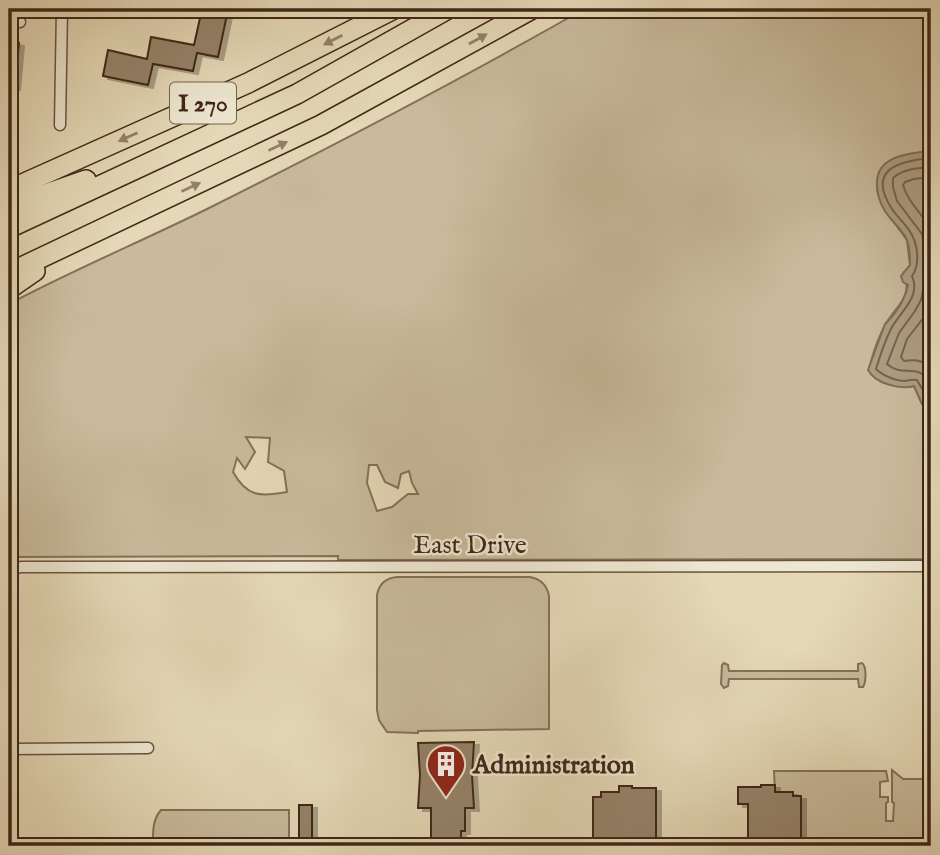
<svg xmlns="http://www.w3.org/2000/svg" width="940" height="855" font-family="'IM FELL English',serif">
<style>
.green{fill:#c8ba9b;stroke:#84705a;stroke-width:2;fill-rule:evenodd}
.water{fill:#ac9c80;stroke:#816d56;stroke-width:2}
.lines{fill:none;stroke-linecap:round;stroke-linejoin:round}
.shore{stroke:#76624c;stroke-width:2}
.building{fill:#95836a;stroke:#402718;stroke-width:2;filter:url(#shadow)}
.street-casing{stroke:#695340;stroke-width:13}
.highway-casing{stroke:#402718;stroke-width:22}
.street{stroke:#ede6d0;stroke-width:10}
.highway{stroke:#e4d8b6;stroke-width:19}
.oneway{fill:#928067}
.labels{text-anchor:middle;stroke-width:5;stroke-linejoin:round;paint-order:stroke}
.shield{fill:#ede6d0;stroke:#74604f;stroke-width:2}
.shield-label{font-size:24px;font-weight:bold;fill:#402718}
.street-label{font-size:26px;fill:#402718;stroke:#ede6d0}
.poi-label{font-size:26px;font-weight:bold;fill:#402718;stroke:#ede6d0;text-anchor:start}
</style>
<defs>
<filter id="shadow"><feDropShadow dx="5" dy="3" stdDeviation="0" flood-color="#0004"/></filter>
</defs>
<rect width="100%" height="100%" fill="#e4d8b6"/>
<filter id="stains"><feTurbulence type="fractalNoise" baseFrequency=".00286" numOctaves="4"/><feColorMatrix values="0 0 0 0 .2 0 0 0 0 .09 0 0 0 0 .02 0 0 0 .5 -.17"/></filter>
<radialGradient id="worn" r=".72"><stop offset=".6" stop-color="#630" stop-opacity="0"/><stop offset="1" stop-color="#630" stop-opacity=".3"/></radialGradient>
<!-- green -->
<g class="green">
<path d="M584,9h347v142l-22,3 -14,4 -18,31 7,20 23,31 3,25 -1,4 -5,3c9,29 -8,32 -20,55 -6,12 -12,29 -15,43 6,14 30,19 45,16l8,18 9,9v146l-593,1v-4l-329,1v-253c64,-34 131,-62 196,-94 128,-64 255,-130 379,-201zM246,437l24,1 -2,24 16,9 3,21c-27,5 -40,5 -54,-20l4,-14 8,11 10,-17zM369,465h8l8,17 13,6 3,-14 8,-3 3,12 6,11h-10l-16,13 -15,4 -10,-28z"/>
<path d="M397,577h133c11,2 17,8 19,19v133l-131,2v2l-31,-1 -8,-12 -2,-10v-115c2,-11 9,-17 20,-18z"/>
<path d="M724,663l4,2 1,6h129v-7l4,-1c5,4 4,19 1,24h-4l-1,-8h-129l-1,7 -4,2 -3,-4 1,-19z"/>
<polygon points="892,770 903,779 931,779 931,846 801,846 801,797 793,796 792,792 775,792 774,771 886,771 888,781 880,782 880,797 888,797 888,802 886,803 886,821 893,821 894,803 892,802"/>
<path d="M161,810h128v32h-6v4h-130c0,-13 -1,-26 8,-36z"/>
</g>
<!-- water -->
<path class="water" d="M931,151v262l-9,-9 -8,-18c-14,4 -39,-3 -46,-16l17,-46c11,-10 20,-25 23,-39l-5,-3 -2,-6 9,-11c0,-8 0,-19 -4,-27 -5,-10 -15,-17 -21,-27 -5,-8 -8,-17 -8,-26 -2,-29 32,-32 54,-34z"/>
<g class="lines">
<!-- shore -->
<g class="shore">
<path d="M931,158c-32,3 -65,11 -39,51 6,9 15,16 20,26 6,12 8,30 0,41 10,22 -14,37 -22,55 -6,12 -10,25 -14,38 6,6 19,12 29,12 4,-1 8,-2 12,-1l14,24"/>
<path d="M931,167c-13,1 -28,2 -38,11v9l4,14 25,33 4,20v12l-3,11 1,9 -3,14 -6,11 -16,22 -12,31c16,15 33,-4 44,22"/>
<path d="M931,177l-17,2 -9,3 -2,3c5,18 20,29 28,45"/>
<path d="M931,302l-7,15 -17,22 -6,18 3,4c10,-2 18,-1 27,5"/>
</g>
</g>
<!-- building -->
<g class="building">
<polygon points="202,9 228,10 218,57 197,53 193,71 153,64 148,85 103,76 108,50 147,59 151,37 194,45"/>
<polygon points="9,42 19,43 15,87 9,87"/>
<polygon points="474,742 472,775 474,808 465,808 465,831 461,831 461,846 431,846 431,808 418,808 420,775 418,743"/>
<polygon points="761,785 775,785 775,792 793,792 793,796 801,796 801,846 748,846 748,804 738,804 738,787 761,787"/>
<polygon points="619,786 632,786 632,788 656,788 656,843 646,843 646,846 593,846 593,797 601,797 601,792 619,792"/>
<rect x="299" y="805" width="13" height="41"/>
</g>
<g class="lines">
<!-- street casing -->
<g class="street-casing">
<g id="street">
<polyline points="9,21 20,22"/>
<polyline points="60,125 62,9"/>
<polyline points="9,570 21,567 931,566"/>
<polyline points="9,749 148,748"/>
</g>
</g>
<!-- highway casing -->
<g class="highway-casing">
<g id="highway">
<polyline points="9,190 248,83 394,9"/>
<polyline points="9,207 86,180"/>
<polyline points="9,228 297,94 448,9"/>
<polyline points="9,273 321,125 532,9"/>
<polyline points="9,289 35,271"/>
</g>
</g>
<!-- street -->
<use href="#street" class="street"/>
<!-- highway -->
<use href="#highway" class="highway"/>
</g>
<!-- one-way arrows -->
<defs><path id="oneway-solid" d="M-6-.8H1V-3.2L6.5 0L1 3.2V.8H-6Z" transform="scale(1.75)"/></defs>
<g class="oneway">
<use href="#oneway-solid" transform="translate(478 39) rotate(-29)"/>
<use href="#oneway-solid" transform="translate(333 40) rotate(153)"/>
<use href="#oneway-solid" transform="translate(128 137) rotate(156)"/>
<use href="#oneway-solid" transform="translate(278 146) rotate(-25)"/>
<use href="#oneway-solid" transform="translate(191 187) rotate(-25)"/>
</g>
<!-- icons -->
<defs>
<g id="building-pin" transform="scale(2.0125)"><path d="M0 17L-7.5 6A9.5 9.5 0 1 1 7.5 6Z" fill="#8f2418" stroke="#ede6d0"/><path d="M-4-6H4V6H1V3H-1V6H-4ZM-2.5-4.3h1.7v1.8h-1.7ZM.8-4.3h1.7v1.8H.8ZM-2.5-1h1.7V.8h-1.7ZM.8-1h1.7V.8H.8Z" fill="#fff"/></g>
</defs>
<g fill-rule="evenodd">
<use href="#building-pin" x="446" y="764"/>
</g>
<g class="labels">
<!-- shield labels -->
<rect class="shield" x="170" y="82.5" width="66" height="41" rx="5"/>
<g class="shield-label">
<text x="203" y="111">I 270</text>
</g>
<!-- street labels -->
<g class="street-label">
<text x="470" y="553">East Drive</text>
</g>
<!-- poi labels -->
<g class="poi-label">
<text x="473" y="773">Administration</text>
</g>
</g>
<!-- margin -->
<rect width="940" height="855" fill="none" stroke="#e4d8b6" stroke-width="35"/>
<rect x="10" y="10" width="919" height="834" fill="none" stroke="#402718" stroke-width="3.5"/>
<rect x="18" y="18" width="905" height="820" fill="none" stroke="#402718" stroke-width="2"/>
<rect width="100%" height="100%" filter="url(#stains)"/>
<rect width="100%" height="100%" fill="url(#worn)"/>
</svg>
